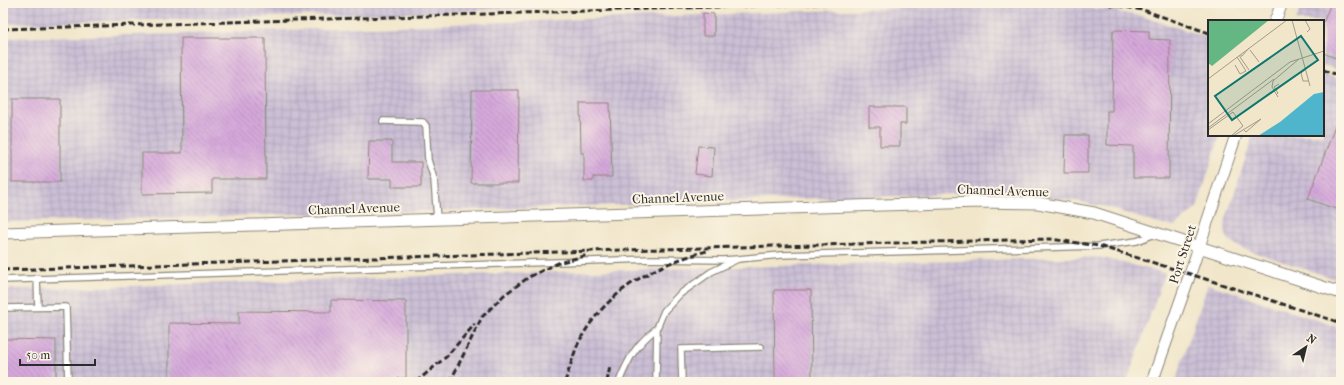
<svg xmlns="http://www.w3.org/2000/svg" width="1344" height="385" font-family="'IM FELL French Canon',serif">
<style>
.industrial{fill:url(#industrial-grid)}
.building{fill:url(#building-back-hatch)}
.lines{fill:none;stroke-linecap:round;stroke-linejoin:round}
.lane-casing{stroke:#8e887a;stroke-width:8}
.street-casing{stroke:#8e887a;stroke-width:13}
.lane{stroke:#fff;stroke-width:5.5}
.street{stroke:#fff;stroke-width:11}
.rail{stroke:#2b2b2b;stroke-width:3;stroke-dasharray:6 3;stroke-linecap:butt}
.labels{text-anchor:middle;stroke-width:4;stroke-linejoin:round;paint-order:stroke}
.street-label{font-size:13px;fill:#2b2b2b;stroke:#fcf5e5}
.inset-road{fill:none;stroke:#a29b8a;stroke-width:1}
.view{fill:#0f766e;fill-opacity:0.15;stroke:#0f766e;stroke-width:2}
.inset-edge{fill:none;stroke:#2b2b2b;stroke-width:2}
</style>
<defs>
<pattern id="industrial-grid" width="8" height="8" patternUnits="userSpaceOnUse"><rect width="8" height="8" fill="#cbbfd5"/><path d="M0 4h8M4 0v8" fill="none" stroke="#aea4b7"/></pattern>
<pattern id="building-back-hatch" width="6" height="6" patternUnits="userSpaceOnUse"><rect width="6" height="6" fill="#d6a9db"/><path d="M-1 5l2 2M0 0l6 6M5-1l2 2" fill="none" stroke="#ae8ab2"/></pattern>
</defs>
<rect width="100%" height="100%" fill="#fcf5e5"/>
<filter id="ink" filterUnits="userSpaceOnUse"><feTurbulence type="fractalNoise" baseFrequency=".025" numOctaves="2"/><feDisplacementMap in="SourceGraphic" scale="8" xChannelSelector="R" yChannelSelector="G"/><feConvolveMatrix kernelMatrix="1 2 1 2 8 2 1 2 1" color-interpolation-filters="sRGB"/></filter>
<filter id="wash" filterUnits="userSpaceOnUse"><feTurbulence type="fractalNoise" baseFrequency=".012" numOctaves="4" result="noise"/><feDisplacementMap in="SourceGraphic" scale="16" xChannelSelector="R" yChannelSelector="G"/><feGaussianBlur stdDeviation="0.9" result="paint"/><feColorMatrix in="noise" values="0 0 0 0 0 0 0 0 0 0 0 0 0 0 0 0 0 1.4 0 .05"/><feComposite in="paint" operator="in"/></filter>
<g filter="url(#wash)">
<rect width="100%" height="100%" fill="#f1e6ca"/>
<!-- industrial -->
<g class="industrial">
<polygon points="3,3 659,3 404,13 3,24"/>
<polygon points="990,3 1068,4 1113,11 1141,16 1209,38 1209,135 1220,135 1197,208 1175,226 1162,225 1110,208 1076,201 1031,196 953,194 458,210 3,222 3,38 177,34 949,6"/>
<polygon points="1302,3 1341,3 1341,71 1323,65 1323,21 1296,21"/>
<polygon points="1323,74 1341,80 1341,281 1239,247 1229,240 1225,233 1225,222 1253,135 1323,135"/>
<polygon points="1098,257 1165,273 1127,382 3,382 3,289 100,287 555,272"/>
<polygon points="1208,284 1341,328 1341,382 1175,382"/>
</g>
<g id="blocks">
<!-- building -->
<g class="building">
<polygon points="1331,3 1341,3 1341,60 1323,53 1323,23"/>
<polygon points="703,13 714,14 714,36 703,36"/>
<polygon points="1113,30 1149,31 1149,39 1170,40 1169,178 1133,178 1133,146 1107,145 1107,111 1112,111"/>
<polygon points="181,38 265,38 266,179 212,179 212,193 142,194 142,153 182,153"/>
<polygon points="472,90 519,90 518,183 471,183"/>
<rect x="12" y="99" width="48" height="83"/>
<polygon points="580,103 610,103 612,177 593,177 593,181 584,181 584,153 581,153"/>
<polygon points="869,107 906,107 906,124 900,124 900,146 880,146 880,127 869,127"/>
<polygon points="1340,113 1341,113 1341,211 1308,199"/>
<polygon points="1065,135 1088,135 1088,173 1064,173"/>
<polygon points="369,141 392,141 392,162 421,162 421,187 392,187 392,179 368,179"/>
<polygon points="698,146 714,147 712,176 695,174"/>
<polygon points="774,290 811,290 812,382 775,382"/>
<polygon points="331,300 406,301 406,378 398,378 398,382 169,382 169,323 239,324 239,311 331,312"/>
<polygon points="3,339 56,340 56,382 3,382"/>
</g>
</g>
</g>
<g filter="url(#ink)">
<use href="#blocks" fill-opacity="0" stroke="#8e887a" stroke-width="1"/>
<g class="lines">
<!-- lane casing -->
<g class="lane-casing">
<g id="lane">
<polyline points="383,121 423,122 426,126 428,160 434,179 437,219"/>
<polyline points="37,278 38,307"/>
<polyline points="3,280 653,259 723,260 738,259"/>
<polyline points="3,308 66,307 68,382"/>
<path d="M619,382c10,-25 17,-37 38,-54"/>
<polyline points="656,382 657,328 664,311 680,294 711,272 738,259 781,255 1099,246 1137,241 1155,234"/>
<polyline points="682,382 681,349 761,347"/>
</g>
</g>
<!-- street casing -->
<g class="street-casing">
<g id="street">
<polyline points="1275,21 1282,3"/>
<polyline points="3,233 978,202 1038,203 1094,213 1341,293"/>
<polyline points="1152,382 1190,274 1236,135"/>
</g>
</g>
<!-- lane -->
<use href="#lane" class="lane"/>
<!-- street -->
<use href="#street" class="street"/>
<!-- rail -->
<g class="rail">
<polyline points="1100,3 1143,10 1209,33"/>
<polyline points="3,29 843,3"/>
<polyline points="1323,70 1341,76"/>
<polyline points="3,270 623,250 1050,239 1099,246 1190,274 1341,323"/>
<polyline points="416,382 446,357 475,324"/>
<polyline points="450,382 482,317 504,295 529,277 558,263 588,255"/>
<path d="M565,382c4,-12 8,-26 13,-38 26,-52 75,-79 129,-93"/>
<polyline points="607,382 610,366"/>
</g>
</g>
</g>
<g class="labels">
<!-- street labels -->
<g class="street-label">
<text transform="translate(1003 190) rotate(2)" y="5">Channel Avenue</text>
<text transform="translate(678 197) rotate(-2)" y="5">Channel Avenue</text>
<text transform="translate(354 208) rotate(-2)" y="5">Channel Avenue</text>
<text transform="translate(1182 254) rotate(-72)" y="5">Port Street</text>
</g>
</g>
<!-- overview -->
<g transform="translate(1208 20)">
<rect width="116" height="116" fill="#f1e6ca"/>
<path d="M0,0h61l-57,46 -4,-3z" fill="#64b682"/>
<path d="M116,72v44h-66l22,-14 34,-28z" fill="#4eb5cd"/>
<path class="inset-road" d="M84,0l18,66M97,0l5,9 -3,3M42,30l9,12M31,36h3l7,-8M32,37l9,13M27,45l5,9 6,-3 -9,-14M98,49l-5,4 2,8h6M0,59l79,-59M69,74l1,-1 -4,-6 5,-3M70,77l-6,-10 1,-6 26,-22M0,104l82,-62 34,-11M0,108l66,-49M0,110l25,-18 10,14 -12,10M25,116l28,-17 -15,13 -2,-2"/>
<path class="view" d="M93,16l17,24 -86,60 -17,-24z"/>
<rect width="116" height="116" class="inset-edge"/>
</g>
<!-- margin -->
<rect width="1344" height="385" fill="none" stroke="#fcf5e5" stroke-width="16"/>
<!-- north arrow -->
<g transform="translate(1306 347) rotate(35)" stroke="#fcf5e5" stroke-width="3" paint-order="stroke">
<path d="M0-3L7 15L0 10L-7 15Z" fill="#2b2b2b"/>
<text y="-6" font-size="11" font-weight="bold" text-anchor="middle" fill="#2b2b2b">N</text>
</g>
<!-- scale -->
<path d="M20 359v6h75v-6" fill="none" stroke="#2b2b2b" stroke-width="2"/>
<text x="26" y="359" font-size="12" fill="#2b2b2b" stroke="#fcf5e5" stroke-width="3" paint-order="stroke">50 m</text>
</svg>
